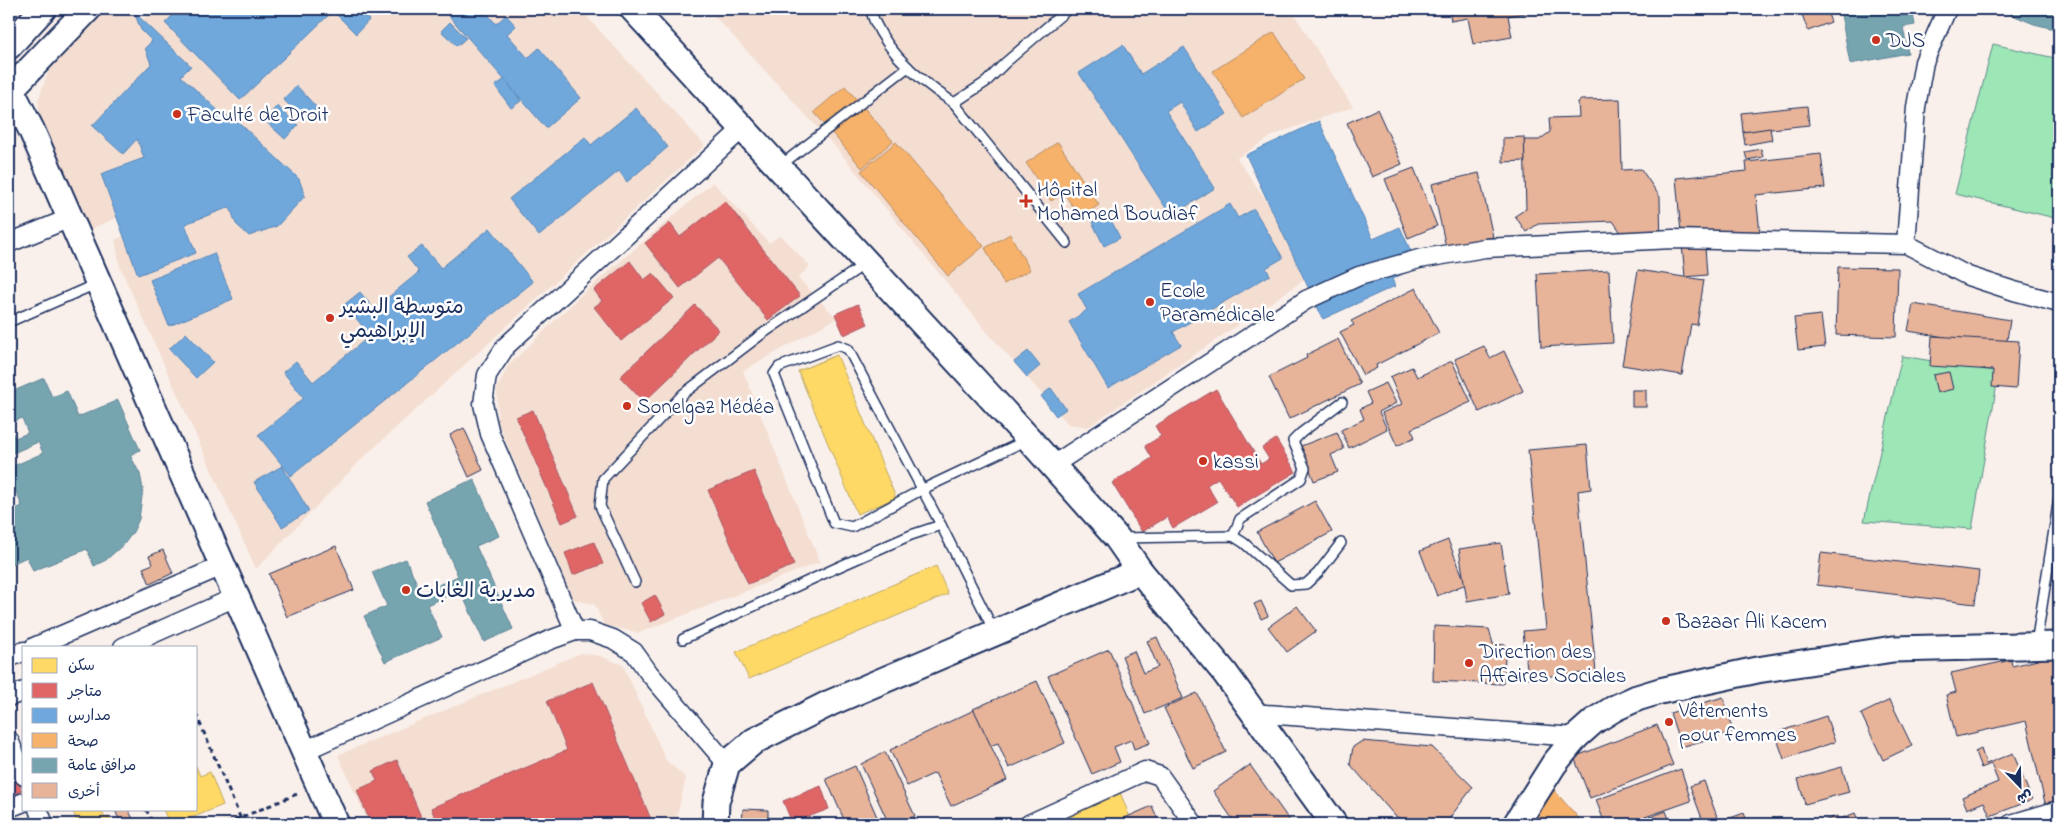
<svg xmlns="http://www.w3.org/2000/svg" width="2068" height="833" font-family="'Indie Flower','Playpen Sans Arabic',sans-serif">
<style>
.built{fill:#f4ded2}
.green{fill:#9de6b5;stroke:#5c8a8a}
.homes{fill:#ffd966;stroke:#bba664}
.shops{fill:#e06666;stroke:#a55664}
.schools{fill:#6fa8dc;stroke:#5684b6}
.health{fill:#f6b26b;stroke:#b48b67}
.public{fill:#76a5af;stroke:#5b8297;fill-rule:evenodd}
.building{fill:#e7b399;stroke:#1b2f5e}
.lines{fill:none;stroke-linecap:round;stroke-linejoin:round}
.lane-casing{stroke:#1b2f5e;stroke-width:12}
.street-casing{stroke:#1b2f5e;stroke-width:21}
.secondary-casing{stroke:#1b2f5e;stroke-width:29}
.path{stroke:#1b2f5e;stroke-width:3;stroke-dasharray:5 4;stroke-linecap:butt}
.lane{stroke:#fff;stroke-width:9}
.street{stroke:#fff;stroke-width:18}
.secondary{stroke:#fff;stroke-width:25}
.poi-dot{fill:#c8321e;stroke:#fff;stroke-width:2}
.labels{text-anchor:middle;stroke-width:5;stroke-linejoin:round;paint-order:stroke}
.poi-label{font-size:21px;fill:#1b2f5e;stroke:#fff;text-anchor:start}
</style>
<rect width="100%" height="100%" fill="#faf0eb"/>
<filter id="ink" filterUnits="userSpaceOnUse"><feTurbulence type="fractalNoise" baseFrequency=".02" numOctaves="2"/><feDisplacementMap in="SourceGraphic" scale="10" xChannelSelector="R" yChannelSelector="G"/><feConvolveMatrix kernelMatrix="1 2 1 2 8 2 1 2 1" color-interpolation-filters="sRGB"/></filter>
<g filter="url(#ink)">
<!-- built -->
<g class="built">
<polygon points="103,9 130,9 143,19 151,9 373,9 380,16 384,9 580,9 705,145 363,458 256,569 120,267 115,240 203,199 145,206 86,231 41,128 38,100 50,67"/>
<polygon points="708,9 1291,9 1353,107 1276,134 1237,158 1316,272 1088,427 1068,424 987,332 838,150"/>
<polygon points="713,182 769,243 780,235 810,266 798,278 837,318 743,371 820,562 639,633 604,625 595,605 573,599 498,423 497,389 508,366 582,294"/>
<polygon points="581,653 600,656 623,665 666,760 686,778 675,824 369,824 338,755"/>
</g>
<!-- green -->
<g class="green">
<polygon points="1993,44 2059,59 2059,200 2055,218 1955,194"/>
<polygon points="1902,356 1999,372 1972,529 1864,521"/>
</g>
<!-- homes -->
<g class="homes">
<polygon points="837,355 896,498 857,514 798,371"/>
<polygon points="936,566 948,594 749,679 736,652"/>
<polygon points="196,766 200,776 210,772 223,805 177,824 169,824 163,809 196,809"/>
<polygon points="1120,792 1131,820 1121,824 1046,824"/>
<polygon points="72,809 104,809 101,810 105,818 109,817 112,824 78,824"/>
</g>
<!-- shops -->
<g class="shops">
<polygon points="725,201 800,296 768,320 718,258 680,288 645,243 670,223 680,237"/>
<polygon points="630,261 644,280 653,273 674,298 621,341 594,307 602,301 594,290"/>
<polygon points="858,304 868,324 844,335 835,314"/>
<polygon points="695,305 719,330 644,402 620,377"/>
<polygon points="1216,389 1261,464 1269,459 1262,448 1276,439 1296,472 1237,507 1218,478 1207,485 1217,502 1173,528 1167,517 1142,532 1112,483 1152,458 1145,446 1161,436 1155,426"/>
<polygon points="533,410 578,516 562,523 516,417"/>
<polygon points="754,471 794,565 748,584 708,490"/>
<polygon points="594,542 603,564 573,575 565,553"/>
<polygon points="655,595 665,614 651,622 641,603"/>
<polygon points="593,682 653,824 604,824 603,821 595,824 434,824 437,823 431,808 567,750 547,701"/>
<polygon points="397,760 424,824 371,824 357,790 377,781 373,771"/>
<polygon points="9,761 22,791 9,796"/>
<polygon points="821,786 829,809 792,823 783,801"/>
</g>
<!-- schools -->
<g class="schools">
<polygon points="166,9 335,9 240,100 165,23 173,15"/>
<polygon points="341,9 357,9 369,20 356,34 336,14"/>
<polygon points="443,9 483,9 496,24 506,15 516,26 507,34 528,58 539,48 581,98 546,128"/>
<polygon points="134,12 191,66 181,76 225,117 231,115 299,179 305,196 277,226 249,236 236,224 230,207 185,224 196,253 138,275 101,174 144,158 137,139 123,154 92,126 151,64 145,48 152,41 141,30"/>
<polygon points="450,22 466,38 457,46 441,31"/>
<polygon points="1123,45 1141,74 1184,47 1227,114 1198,132 1180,102 1166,111 1215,188 1171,216 1079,73"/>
<polygon points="505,79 521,101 511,108 495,86"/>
<polygon points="297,86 317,108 304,121 283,99"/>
<polygon points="277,106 298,125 285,139 264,120"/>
<polygon points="636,108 668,147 627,182 619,171 539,236 509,199 585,137 591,145"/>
<polygon points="1319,121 1373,239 1400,227 1418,267 1392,279 1395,286 1323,319 1246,155"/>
<polygon points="1230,204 1238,218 1254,209 1283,258 1266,268 1270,275 1173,332 1181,345 1108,388 1069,322 1087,310 1078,294"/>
<polygon points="1108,214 1120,238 1104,246 1092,222"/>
<polygon points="490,228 533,282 291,476 258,435 304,398 283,372 296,361 313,382 370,336 345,304 360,292 374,309 419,272 407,257 422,246 441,268"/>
<polygon points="214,253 233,299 169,326 150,280"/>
<polygon points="186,333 213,362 196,378 169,349"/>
<polygon points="1028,351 1040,366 1027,377 1014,362"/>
<polygon points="1051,388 1066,409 1056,416 1041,396"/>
<polygon points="282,466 309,511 282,527 254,482"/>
</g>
<!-- health -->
<g class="health">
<polygon points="1274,32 1304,79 1243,118 1213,71"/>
<polygon points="845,86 893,141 862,168 814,112"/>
<polygon points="896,142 984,246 948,276 861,171"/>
<polygon points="1058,142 1099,205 1080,218 1064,193 1051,201 1026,163"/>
<polygon points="1010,234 1030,270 1004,284 985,248"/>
<polygon points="1552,788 1584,824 1528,824"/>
</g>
<!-- public -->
<g class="public">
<polygon points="1840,9 1912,9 1915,25 1903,27 1908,53 1850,64"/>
<polygon points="1998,9 2059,9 2059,30 2034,24"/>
<path d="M44,378l8,19 15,-6 11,26 40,-17 22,50 -10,5 10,19 3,15 -4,30 -6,13 -8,11 -19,17 -12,6 -7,-17 -54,22 -6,-14 -18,8v-53l13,-6 -13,-31v-7l34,-15 -5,-11 -29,13v-62zM22,418l6,15 -13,5 -6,-14z"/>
<polygon points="474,479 499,536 476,546 513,629 484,642 460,590 427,605 442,637 385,662 364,616 387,606 372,572 406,559 421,593 458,576 425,501"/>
</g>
<!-- building -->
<g class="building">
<polygon points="1449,9 1546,9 1508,16 1512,37 1473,44 1468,18 1451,21"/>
<polygon points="1800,9 1826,9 1831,22 1808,31"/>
<polygon points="1620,99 1622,170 1641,169 1660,197 1661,249 1633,250 1613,221 1538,224 1526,232 1515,216 1526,209 1524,140 1539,140 1550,132 1549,118 1579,117 1578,102 1581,100"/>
<polygon points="1807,106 1809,125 1743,132 1741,113"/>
<polygon points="1377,109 1402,164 1372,177 1347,123"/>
<polygon points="1770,128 1772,140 1745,145 1743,132"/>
<polygon points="1524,137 1525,161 1503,162 1503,138"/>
<polygon points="1761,149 1763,157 1747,160 1745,152"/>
<polygon points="1821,154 1825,188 1756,195 1761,242 1705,247 1707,275 1685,277 1676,178 1747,171 1746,162"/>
<polygon points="1414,168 1437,226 1408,238 1385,179"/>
<polygon points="1479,173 1493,237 1446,247 1432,184"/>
<polygon points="1838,267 1898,268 1896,337 1836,335"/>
<polygon points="1609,270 1613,343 1541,347 1537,274"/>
<polygon points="1638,270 1704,280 1697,325 1691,324 1682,375 1622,365"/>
<polygon points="1416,288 1439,333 1376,365 1377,368 1363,375 1340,332 1354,325 1351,321"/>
<polygon points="1913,304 2010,320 2006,347 1908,331"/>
<polygon points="1821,315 1825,347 1798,350 1794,318"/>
<polygon points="1932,336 2019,341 2016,389 1992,387 1993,370 1930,366"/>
<polygon points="1338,339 1360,384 1289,419 1269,377 1307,358 1306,355"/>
<polygon points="1484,346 1490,358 1504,351 1523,391 1479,412 1455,359"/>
<polygon points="1452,361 1471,402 1411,429 1415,437 1397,446 1382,413 1402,404 1390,377 1412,367 1417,377"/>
<polygon points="1949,372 1953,389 1937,393 1933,375"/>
<polygon points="1386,383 1396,403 1379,412 1387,429 1349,448 1341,430 1364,419 1360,409 1371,403 1366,392"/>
<rect x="1632" y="390" width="14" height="17"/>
<polygon points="464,428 483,470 469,477 450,435"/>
<polygon points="1337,432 1344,449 1331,455 1338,472 1314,481 1301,446"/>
<polygon points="1587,445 1591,489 1578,491 1596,672 1528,678 1523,631 1546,629 1528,450"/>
<polygon points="1315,501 1332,532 1274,563 1257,532"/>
<polygon points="1448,540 1466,584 1437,596 1420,551"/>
<polygon points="1501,543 1509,594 1467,601 1459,549"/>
<polygon points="336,546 354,590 287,617 269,574"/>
<polygon points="163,550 173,573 150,584 143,568 153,564 149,556"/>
<polygon points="1821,553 1979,571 1975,604 1817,585"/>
<polygon points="1261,601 1268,616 1261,619 1254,604"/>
<polygon points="1297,606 1316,631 1287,652 1268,627"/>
<polygon points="1434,626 1489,629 1493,644 1506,645 1503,684 1433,681"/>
<polygon points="1157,637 1183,698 1145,714 1122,656 1134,651 1143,673 1158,667 1147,641"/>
<polygon points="1109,649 1150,743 1134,749 1131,740 1114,747 1120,762 1092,774 1048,676"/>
<polygon points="2059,655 2059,800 2045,803 2026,721 1956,737 1946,695 1956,692 1951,673 2011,660 2012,666"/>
<polygon points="1037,681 1065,743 1009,768 998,743 990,746 973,709"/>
<polygon points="1197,693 1226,752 1193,768 1164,708"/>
<polygon points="1723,697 1733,732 1681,747 1670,713"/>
<polygon points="1890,700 1912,746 1883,760 1861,714"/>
<polygon points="974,710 1007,780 951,806 935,773 907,786 890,750"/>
<polygon points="1826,716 1835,742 1784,759 1775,733"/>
<polygon points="1657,725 1673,765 1590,798 1574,757"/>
<polygon points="1362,741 1432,747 1473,787 1445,824 1413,824 1395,816 1350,764 1353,747"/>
<polygon points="1981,749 1986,764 2013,753 2032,800 1990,816 1984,802 1967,809 1962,797 1998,782 1991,764 1981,768 1975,752"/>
<polygon points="885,752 915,816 896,824 889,824 861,764"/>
<polygon points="1250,765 1292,824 1236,824 1213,791"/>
<polygon points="855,766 877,817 862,824 846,824 826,779"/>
<polygon points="1842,767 1849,792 1805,804 1798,779"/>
<polygon points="1681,769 1691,801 1625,824 1605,824 1596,800"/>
<polygon points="1704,781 1719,822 1744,813 1748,824 1704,824 1690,786"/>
<polygon points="1152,806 1160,824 1111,824"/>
<polygon points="118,809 128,809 133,819 121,824 115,810"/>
<polygon points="743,809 768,810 768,818 789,818 789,824 742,824"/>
<polygon points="1666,811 1671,824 1632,824"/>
<polygon points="1855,813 1860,824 1816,824 1837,816 1838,820"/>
<polygon points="2059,816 2059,824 2032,824"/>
</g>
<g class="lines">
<!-- lane casing -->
<g class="lane-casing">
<g id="lane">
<path d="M870,9c12,40 50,72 84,94l32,-21 19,-19 63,-54"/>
<polyline points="954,103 1067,243"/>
<polyline points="781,165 908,67"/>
<polyline points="9,322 96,284"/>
<polyline points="941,525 848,349 838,345 779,367 774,374 834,523 852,527 923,489 1027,440"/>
<polyline points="1233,536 1240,519 1301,479 1305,468 1293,441 1301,433 1342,402"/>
<polyline points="1121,538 1233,536 1244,543 1291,585 1306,584 1318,573 1341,543"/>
<polyline points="635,582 600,506 603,479 683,394 762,334 865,264"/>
<polyline points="683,639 836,568 911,535 941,525 994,631"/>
<polyline points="2036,644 2059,498"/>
</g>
</g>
<!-- street casing -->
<g class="street-casing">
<g id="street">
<polyline points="9,243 70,218"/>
<polyline points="1906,244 1916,107 1924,62 1947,9"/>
<polyline points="1053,465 1306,300 1359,276 1419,259 1485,248 1673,239 1906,244 1968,276 2014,291 2059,303"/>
<polyline points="575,631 490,434 483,404 487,375 506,346 743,128"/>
<polyline points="34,647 222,566"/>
<polyline points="123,647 236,597"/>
<polyline points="9,658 24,651"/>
<polyline points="9,697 24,691"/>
<polyline points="1252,713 1576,737"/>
<polyline points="9,740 24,776"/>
<polyline points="304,751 550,640 575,631 590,631 613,639 634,652 649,673 727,764"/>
<polyline points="9,808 24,802"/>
<polyline points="38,809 44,824"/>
<polyline points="1029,824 1145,771 1160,776 1194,824"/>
<polyline points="2011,824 2059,810"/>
</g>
</g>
<!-- secondary casing -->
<g class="secondary-casing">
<g id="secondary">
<polyline points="633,9 1029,439 1117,538 1140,571 1225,673 1334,824"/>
<polyline points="9,46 43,9"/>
<polyline points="9,86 31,129 336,824"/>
<polyline points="9,91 88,9"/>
<polyline points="715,824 716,802 727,764 754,741 830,703 1140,571"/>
<polyline points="1516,824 1554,764 1576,737 1594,721 1615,708 1637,698 1660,691 1757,670 1893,649 2059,645"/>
</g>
</g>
<!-- path -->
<g class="path">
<polyline points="196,714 243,824"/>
<polyline points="146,809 153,824"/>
<polyline points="226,824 297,794"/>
</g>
<!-- lane -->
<use href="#lane" class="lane"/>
<!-- street -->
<use href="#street" class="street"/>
<!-- secondary -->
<use href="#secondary" class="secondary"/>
</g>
</g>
<!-- markers -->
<g class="poi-dot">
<circle cx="1876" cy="40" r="5"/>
<circle cx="177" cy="114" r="5"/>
<path d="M1023.5 193.5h5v5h5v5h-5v5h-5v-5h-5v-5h5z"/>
<circle cx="1150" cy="302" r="5"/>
<circle cx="330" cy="318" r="5"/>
<circle cx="627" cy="406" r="5"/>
<circle cx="1203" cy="461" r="5"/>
<circle cx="406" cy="590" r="5"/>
<circle cx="1666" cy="621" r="5"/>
<circle cx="1469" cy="663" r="5"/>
<circle cx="1669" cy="722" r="5"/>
</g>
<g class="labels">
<!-- poi labels -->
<g class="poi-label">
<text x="1886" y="47">DJS</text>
<text x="187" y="121">Faculté de Droit</text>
<text x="1037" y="196">Hôpital<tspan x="1037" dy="24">Mohamed Boudiaf</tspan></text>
<text x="1160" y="297">Ecole<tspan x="1160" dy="24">Paramédicale</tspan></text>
<text x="340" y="313">متوسطة البشير<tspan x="340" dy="24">الإبراهيمي</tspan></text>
<text x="637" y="413">Sonelgaz Médéa</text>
<text x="1213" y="468">kassi</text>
<text x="416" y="597">مديرية الغابات</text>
<text x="1676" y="628">Bazaar Ali Kacem</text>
<text x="1479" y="658">Direction des<tspan x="1479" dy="24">Affaires Sociales</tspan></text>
<text x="1679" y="717">Vêtements<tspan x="1679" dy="24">pour femmes</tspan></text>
</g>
</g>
<!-- margin -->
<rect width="2068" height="833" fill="none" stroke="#fff" stroke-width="30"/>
<rect x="15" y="15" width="2038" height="803" fill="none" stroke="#1b2f5e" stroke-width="2" filter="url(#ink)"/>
<!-- legend -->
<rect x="22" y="646" width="175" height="165" fill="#ffffff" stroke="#a4acbf"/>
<rect x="32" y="658" width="25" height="15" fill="#ffd966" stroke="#a4acbf"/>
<text x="68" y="670" font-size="15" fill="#1b2f5e">سكن</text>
<rect x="32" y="683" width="25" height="15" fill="#e06666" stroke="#a4acbf"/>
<text x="68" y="696" font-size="15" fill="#1b2f5e">متاجر</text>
<rect x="32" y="708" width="25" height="15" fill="#6fa8dc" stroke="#a4acbf"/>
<text x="68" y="720" font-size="15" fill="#1b2f5e">مدارس</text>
<rect x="32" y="733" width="25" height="15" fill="#f6b26b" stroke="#a4acbf"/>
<text x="68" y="746" font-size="15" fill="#1b2f5e">صحة</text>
<rect x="32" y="758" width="25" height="15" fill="#76a5af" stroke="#a4acbf"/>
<text x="68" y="770" font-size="15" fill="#1b2f5e">مرافق عامة</text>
<rect x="32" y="783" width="25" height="15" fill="#e7b399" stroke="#a4acbf"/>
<text x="68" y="796" font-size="15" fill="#1b2f5e">أخرى</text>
<!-- north arrow -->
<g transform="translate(2020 786) rotate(157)" stroke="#ffffff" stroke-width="4" paint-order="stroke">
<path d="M0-4L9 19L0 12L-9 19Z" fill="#1b2f5e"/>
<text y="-8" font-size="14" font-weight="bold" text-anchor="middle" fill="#1b2f5e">ش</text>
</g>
</svg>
